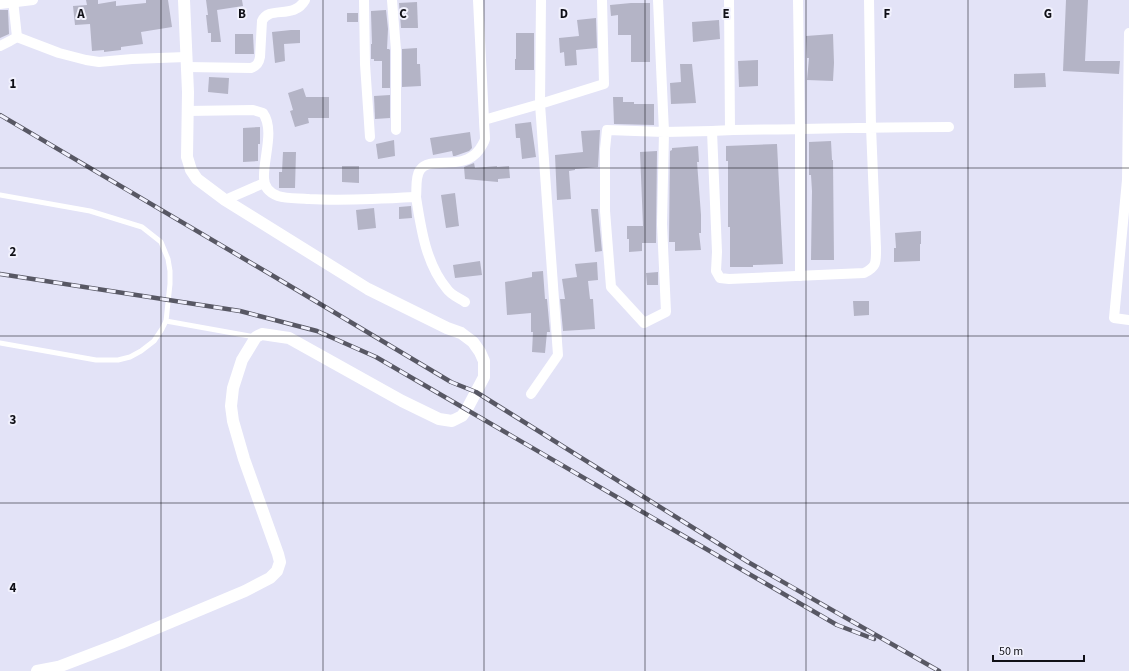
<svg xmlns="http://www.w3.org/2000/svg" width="1129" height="671" font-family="'Source Sans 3',sans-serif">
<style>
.building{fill:#b4b4c6}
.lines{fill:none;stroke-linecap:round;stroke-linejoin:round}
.service{stroke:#fff;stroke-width:5}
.minor{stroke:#fff;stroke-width:10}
.tertiary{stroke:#fff;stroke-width:12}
.rail-casing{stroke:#585864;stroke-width:4.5}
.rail{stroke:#f1f1fd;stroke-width:3;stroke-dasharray:9;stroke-linecap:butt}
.grid{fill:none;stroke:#101017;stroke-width:1;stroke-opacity:0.55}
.grid-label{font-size:13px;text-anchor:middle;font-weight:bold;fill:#101017;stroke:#f1f1fd;stroke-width:4;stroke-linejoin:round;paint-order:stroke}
</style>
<rect width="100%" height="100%" fill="#e3e3f7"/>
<!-- building -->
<g class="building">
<polygon points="86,0 98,0 98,4 116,1 116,6 146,3 146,0 168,0 172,27 141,32 143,44 121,47 121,50 104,52 104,50 92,51 90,24 75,25 73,6 87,5"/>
<polygon points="206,0 242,0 243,6 217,10 221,42 211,42 211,33 208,33 206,15 208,15"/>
<polygon points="1066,0 1088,0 1085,61 1120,61 1119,74 1063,71"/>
<polygon points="417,2 418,28 401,28 399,3"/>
<polygon points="631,3 650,3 650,62 631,62 631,35 618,35 618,15 611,16 610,5"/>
<polygon points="0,10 8,10 9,34 0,38"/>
<polygon points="386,10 388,29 387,49 389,49 390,50 390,88 382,88 382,61 374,61 374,59 371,59 371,44 372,44 371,13 371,11"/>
<rect x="347" y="13" width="11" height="9"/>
<polygon points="596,18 597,48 576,50 577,65 565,66 564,52 560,53 559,38 579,36 577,20"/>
<polygon points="719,20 720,39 693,42 692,22"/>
<polygon points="291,30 300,30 300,43 284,44 285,61 275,63 272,32"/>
<polygon points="516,33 534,33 534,70 515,70 515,59 516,59"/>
<polygon points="235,34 253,34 254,54 235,54"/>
<polygon points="833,34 834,63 833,81 807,80 809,58 807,58 806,36"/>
<polygon points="417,48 417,64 420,64 421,86 402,87 402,49"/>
<polygon points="758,60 758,86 739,87 738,61"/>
<polygon points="680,64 692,64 696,103 671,104 670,83 681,82"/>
<polygon points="1045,73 1046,87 1014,88 1014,74"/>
<polygon points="209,77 229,78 228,94 208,92"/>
<polygon points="303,88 306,97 329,97 329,118 308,118 309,123 295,127 290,111 293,110 288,93"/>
<polygon points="390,95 390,118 375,119 374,96"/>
<polygon points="613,97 623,97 623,102 634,102 634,104 654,104 654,125 614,124"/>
<polygon points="531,122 536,157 522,159 520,138 516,138 515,124"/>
<polygon points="260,127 260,144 258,144 258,161 243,162 243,128"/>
<polygon points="600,130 598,167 575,169 575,170 569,171 571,199 557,200 555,155 583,152 581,131"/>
<polygon points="470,132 472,148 469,151 455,156 453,156 452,151 433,155 430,138"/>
<polygon points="394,140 395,156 378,159 376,144"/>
<polygon points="831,141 832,160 833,160 834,260 811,260 812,191 811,175 809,175 809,142"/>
<polygon points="777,144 783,264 753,265 753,267 730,267 730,227 728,227 728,161 726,161 726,146"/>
<polygon points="698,146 699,162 697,162 701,215 701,233 699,233 701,250 675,251 675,242 669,242 670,151 672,150 672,148"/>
<polygon points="657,151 656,243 642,243 642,251 629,252 629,239 627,239 627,226 643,226 640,152"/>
<polygon points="283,152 296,152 295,188 279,188 279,172 282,172"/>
<polygon points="474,163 475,168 497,166 497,167 509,166 510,178 498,179 498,182 465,179 464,167"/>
<polygon points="342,166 359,166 359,183 342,182"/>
<polygon points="455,193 459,226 446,228 441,195"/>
<polygon points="411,206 412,218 399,219 399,207"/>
<polygon points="374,208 376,228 358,230 356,210"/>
<polygon points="591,209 598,209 602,251 595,252"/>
<polygon points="921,231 921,244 920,244 920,261 894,262 894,248 896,248 895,233"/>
<polygon points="480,261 482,275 455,278 453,265"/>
<polygon points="597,262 598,280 588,281 590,299 593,299 595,329 563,331 560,299 565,299 562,279 577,277 575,264"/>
<polygon points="543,271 545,299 547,299 550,332 547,332 545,353 532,352 533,332 531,332 531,313 507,315 505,282 532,277 532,272"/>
<polygon points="658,272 658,285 647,285 646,273"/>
<polygon points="853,301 869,301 869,315 854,316"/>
</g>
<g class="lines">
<!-- service -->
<g class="service">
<polyline points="0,195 90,211 142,227 161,242 168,259 170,271 170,284 166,321 162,329 154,341 141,351 130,357 118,360 96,360 0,343"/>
<polyline points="166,321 255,337"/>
</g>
<!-- minor -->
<g class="minor">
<polyline points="364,0 365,64 370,137"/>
<polyline points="392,0 396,50 396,130"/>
<polyline points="478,0 484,120 540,104 541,0"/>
<polyline points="658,0 664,132 607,130 605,149 605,211 611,287 644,323 666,312 662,224 664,132 712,131"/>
<polyline points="729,0 730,130"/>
<polyline points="798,0 800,129 800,276"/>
<path d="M869,0l2,127 5,121c0,14 1,19 -12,25l-135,6 -9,-1 -4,-7 1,-19 -5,-121c30,-2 60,-1 90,-2 49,-1 98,-2 147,-2"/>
<polyline points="0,4 33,0"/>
<polyline points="1129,33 1127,180 1114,318 1129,320"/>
<polyline points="17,37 59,53 86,60 99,62 132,59 186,57"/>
<polyline points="0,46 10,41 17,37 13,0"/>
<path d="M187,67l64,1c6,-2 8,-5 9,-11l2,-36c7,-16 32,-1 43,-21"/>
<path d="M187,111l66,-1 10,3c12,17 0,46 1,65 0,10 6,15 14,18 9,3 21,2 31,3 36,2 71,0 107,-2 5,32 10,67 31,92 4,6 12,9 18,13"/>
<path d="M416,197c1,-8 -1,-20 4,-27 10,-15 43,2 59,-20 2,-3 5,-7 6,-11 0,-6 -1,-13 -1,-19"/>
<polyline points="225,200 264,183"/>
<polyline points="531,394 558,355 540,104 604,84 602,0"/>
</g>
<!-- tertiary -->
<polyline class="tertiary" points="37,671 58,667 121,643 245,591 270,578 277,571 280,562 278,554 244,459 233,421 231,406 233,388 242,360 256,337 262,334 289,338 402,401 439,419 452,421 462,416 467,409 484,377 484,361 480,352 473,342 461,333 447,328 368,289 225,200 197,179 191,170 187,157 188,92 184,0"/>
<!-- rail casing -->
<g class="rail-casing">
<g id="rail">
<polyline points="0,115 275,277 451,382 476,392 748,562 939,671"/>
<polyline points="0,274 240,311 317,331 376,357 837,625 874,639"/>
</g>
</g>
<!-- rail -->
<use href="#rail" class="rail"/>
</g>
<!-- grid -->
<path class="grid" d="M161,0v671M323,0v671M484,0v671M645,0v671M806,0v671M968,0v671M0,168h1129M0,336h1129M0,503h1129"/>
<g class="grid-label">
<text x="81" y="18">A</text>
<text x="242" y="18">B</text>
<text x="403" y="18">C</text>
<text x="564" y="18">D</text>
<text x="726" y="18">E</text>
<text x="887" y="18">F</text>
<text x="1048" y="18">G</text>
<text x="13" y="88">1</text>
<text x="13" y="256">2</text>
<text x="13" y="424">3</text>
<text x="13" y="592">4</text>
</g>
<!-- scale -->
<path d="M993 655v6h91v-6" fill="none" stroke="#101017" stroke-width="2"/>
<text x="999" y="655" font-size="12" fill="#101017" stroke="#f1f1fd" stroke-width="3" paint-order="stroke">50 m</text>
</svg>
